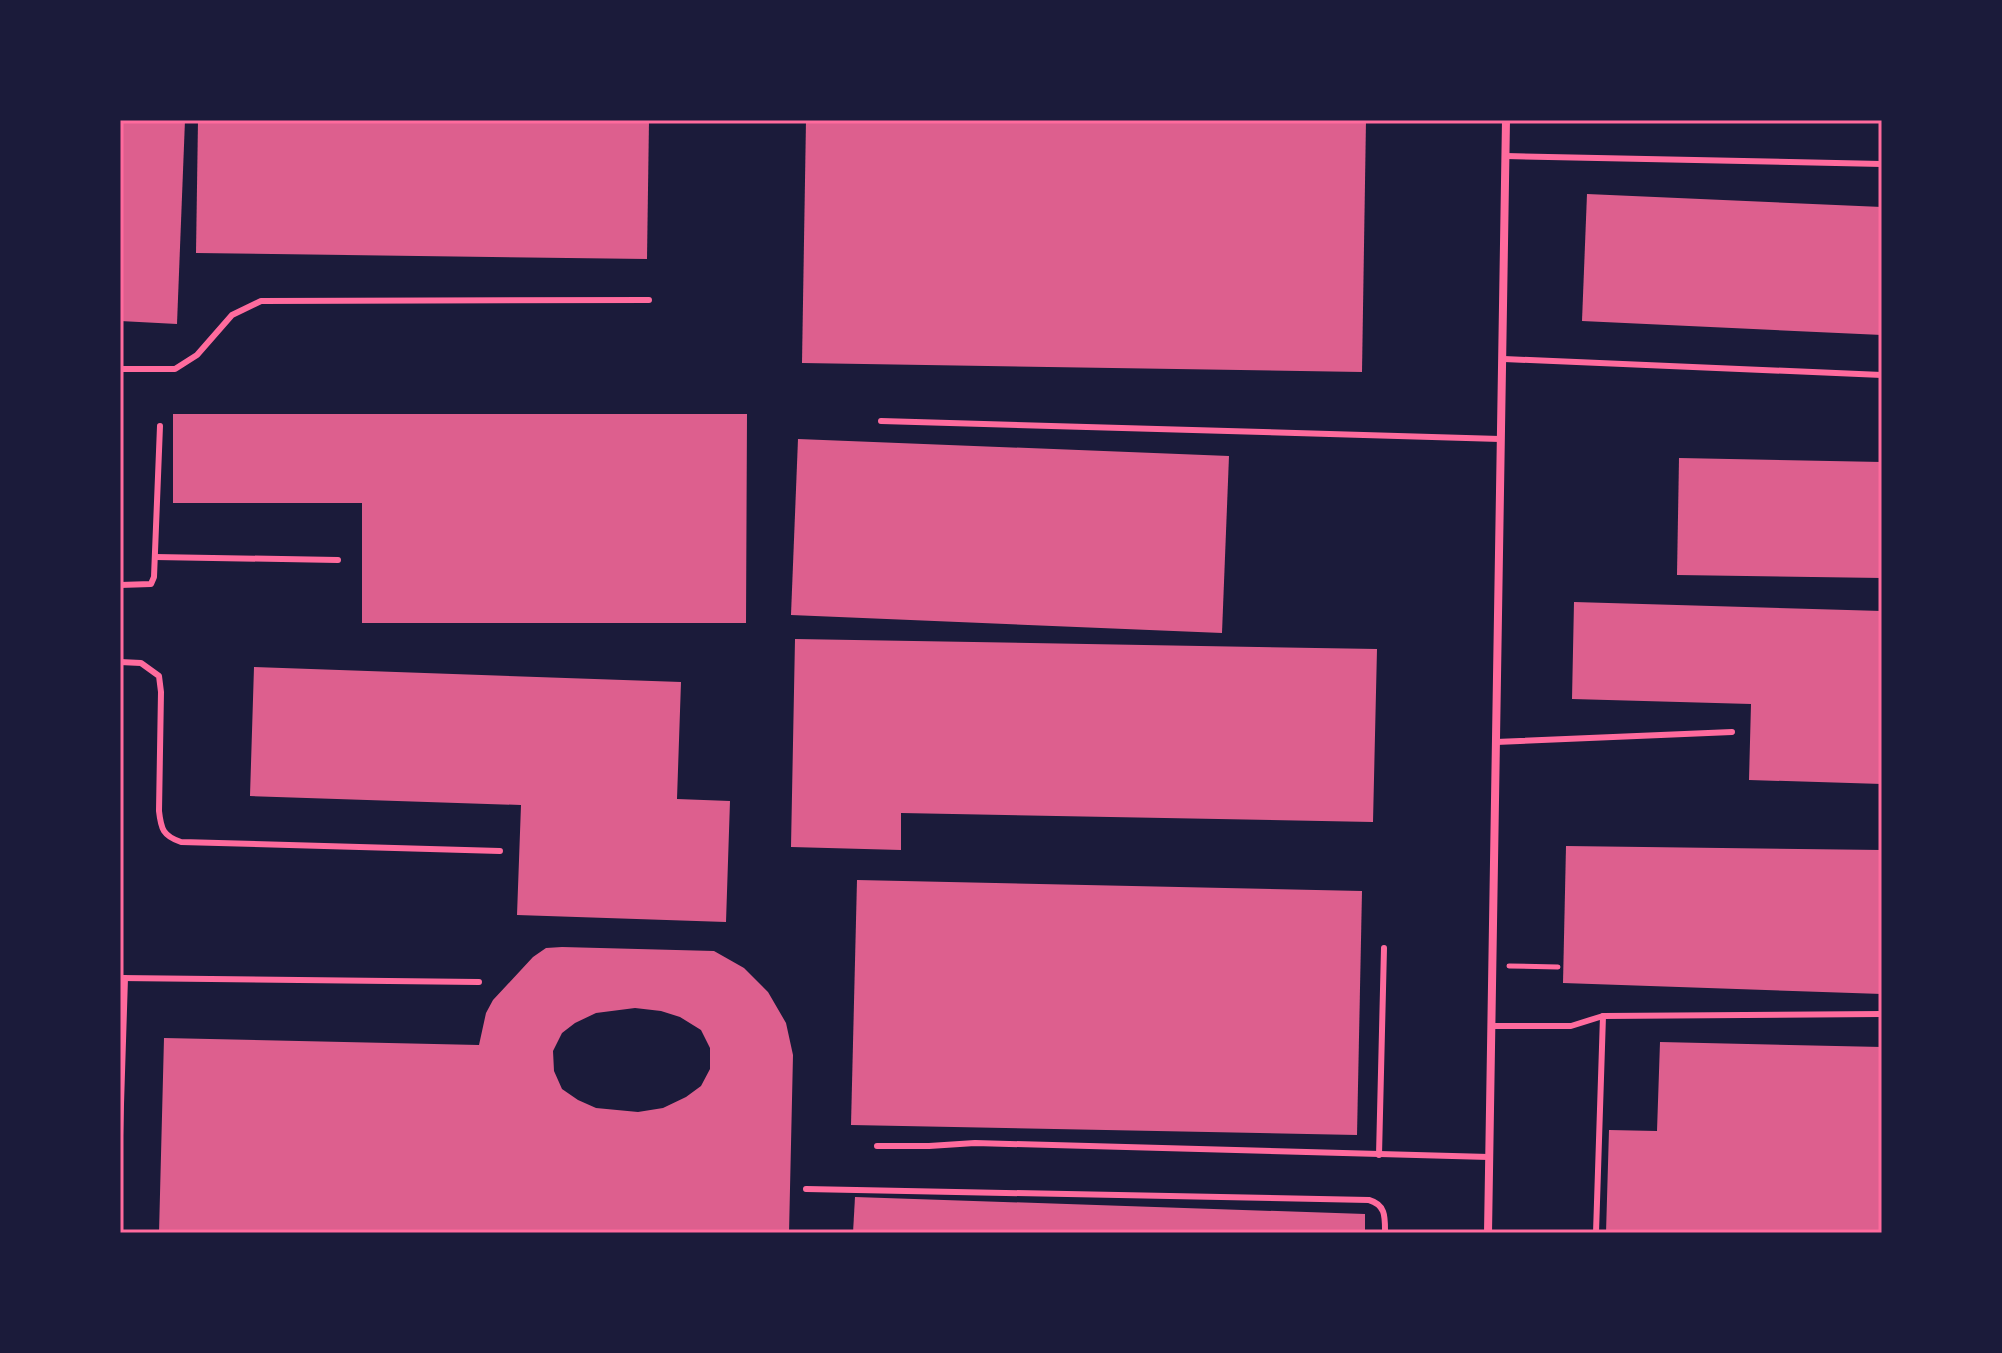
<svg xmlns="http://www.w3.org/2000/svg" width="2002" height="1353" font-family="'Varela Round',sans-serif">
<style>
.building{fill:#dd5f8e;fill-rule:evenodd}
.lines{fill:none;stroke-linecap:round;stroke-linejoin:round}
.path{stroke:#ff6b9d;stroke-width:5}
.service{stroke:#ff6b9d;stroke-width:6}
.minor{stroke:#ff6b9d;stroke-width:8}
.neatline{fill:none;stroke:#ff6b9d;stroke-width:3}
</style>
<rect width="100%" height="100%" fill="#1b1b3a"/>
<!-- building -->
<g class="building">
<polygon points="120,120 185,120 177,324 120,321"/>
<polygon points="198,120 649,120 647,259 196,253"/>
<polygon points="806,120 1366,120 1362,372 802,363"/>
<polygon points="1587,194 1882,207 1882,335 1582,321"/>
<polygon points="173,414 747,414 746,623 362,623 362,503 173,503"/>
<polygon points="798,439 1229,456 1222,633 791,615"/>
<polygon points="1679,458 1882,462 1882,578 1677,575"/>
<polygon points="1574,602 1882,611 1882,784 1749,780 1751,704 1572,699"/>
<polygon points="795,639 1377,649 1373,822 901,813 901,850 791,847"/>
<polygon points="254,667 681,682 677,799 730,801 726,922 517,915 521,805 250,796"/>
<polygon points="1566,846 1882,850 1882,994 1563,983"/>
<polygon points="857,880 1362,891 1357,1135 851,1125"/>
<path d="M562,947l152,4 30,17 24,24 18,31 7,32 -4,178h-630l5,-195 315,7 7,-32 7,-13 40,-43 13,-9zM635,1008l26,3 19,6 21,13 9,18v21l-9,17 -15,11 -23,11 -25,4 -42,-4 -18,-8 -16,-11 -8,-18 -1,-20 9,-18 13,-10 21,-10z"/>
<polygon points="1660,1042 1882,1047 1882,1233 1606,1233 1609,1130 1657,1131"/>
<polygon points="855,1197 1365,1214 1365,1233 853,1233"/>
</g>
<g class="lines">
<!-- path -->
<polyline class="path" points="1509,966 1558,967"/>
<!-- service -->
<g class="service">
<polyline points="1506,156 1882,164"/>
<polyline points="1504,359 1882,375"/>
<polyline points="120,369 175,369 197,355 232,315 261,301 649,300"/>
<polyline points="881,421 1500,439"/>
<polyline points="155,557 338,560"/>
<polyline points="120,585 151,584 154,577 160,426"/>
<path d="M120,662l21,1 18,13 2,16 -2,119c2,18 4,25 22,31l319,9"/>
<polyline points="1496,742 1732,732"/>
<polyline points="120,978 479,982"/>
<polyline points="1491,1026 1571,1026 1603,1016 1882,1014"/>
<polyline points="120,1136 125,978"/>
<polyline points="877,1146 929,1146 975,1143 1489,1157"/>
<polyline points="1379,1155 1384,948"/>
<path d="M806,1189l563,11c17,5 16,17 16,33"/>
<polyline points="1596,1233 1603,1016"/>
</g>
<!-- minor -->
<polyline class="minor" points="1488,1233 1506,120"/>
</g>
<!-- border -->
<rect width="2002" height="1353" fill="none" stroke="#1b1b3a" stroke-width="244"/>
<rect x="122" y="122" width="1758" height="1109" class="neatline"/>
</svg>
